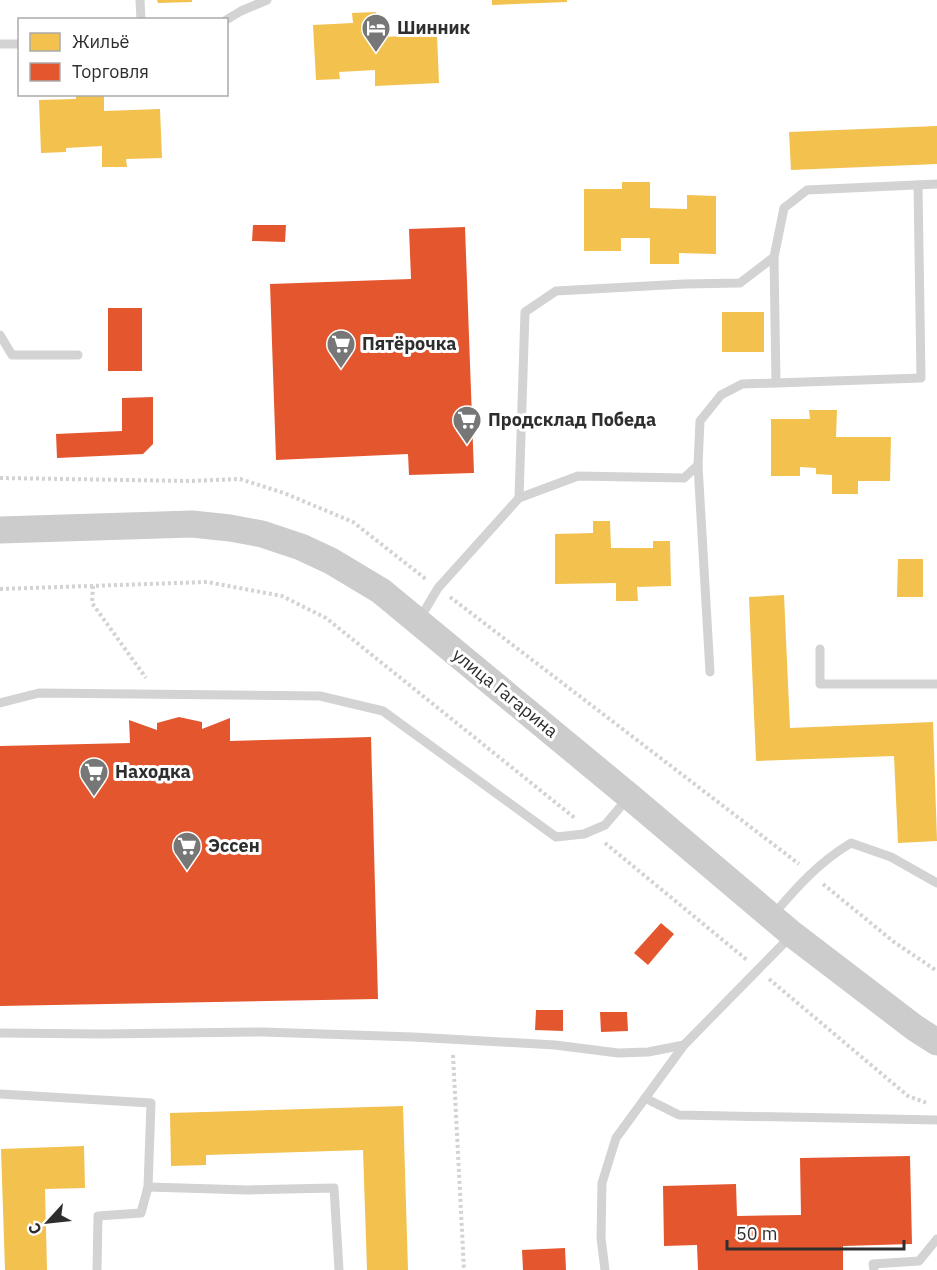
<svg xmlns="http://www.w3.org/2000/svg" width="937" height="1270" font-family="'IBM Plex Sans',sans-serif">
<style>
.homes{fill:#f2c14e}
.shops{fill:#e4572e}
.lines{fill:none;stroke-linecap:round;stroke-linejoin:round}
.path{stroke:#d3d3d3;stroke-width:4;stroke-dasharray:3 3;stroke-linecap:butt}
.lane{stroke:#d3d3d3;stroke-width:9}
.secondary{stroke:#ccc;stroke-width:27}
.labels{text-anchor:middle;stroke-width:6;stroke-linejoin:round;paint-order:stroke}
.poi-label{font-size:18px;font-weight:bold;fill:#2e2e2e;stroke:#fff;text-anchor:start}
.street-label{font-size:18px;fill:#2e2e2e;stroke:#fff}
</style>
<rect width="100%" height="100%" fill="#fff"/>
<!-- homes -->
<g class="homes">
<polygon points="157,0 192,0 192,2 158,3"/>
<polygon points="492,0 567,0 567,2 492,5"/>
<polygon points="376,12 378,37 437,35 439,83 375,86 375,70 339,72 340,79 316,80 313,25 353,23 352,13"/>
<polygon points="76,94 104,94 104,111 160,109 162,158 126,159 127,167 102,167 102,146 66,148 66,152 41,153 39,100 76,99"/>
<polygon points="937,126 937,164 791,170 789,132"/>
<polygon points="622,182 650,182 650,208 687,209 687,195 716,196 716,254 679,253 679,264 650,264 650,238 621,238 621,251 584,251 584,189 622,189"/>
<rect x="722" y="312" width="42" height="40"/>
<polygon points="809,410 837,410 836,437 891,437 890,481 858,481 858,494 832,494 832,475 816,474 816,468 800,467 800,476 771,476 771,419 810,419"/>
<polygon points="593,521 610,521 611,548 653,548 653,541 670,541 671,586 637,587 638,601 616,601 616,583 555,584 555,534 593,533"/>
<polygon points="898,559 923,559 923,597 897,597"/>
<polygon points="784,595 790,728 933,722 937,841 898,843 894,756 756,761 749,597"/>
<polygon points="403,1106 408,1270 367,1270 363,1150 206,1155 206,1165 171,1166 170,1113"/>
<polygon points="84,1146 85,1188 45,1189 47,1270 5,1270 1,1149"/>
</g>
<!-- shops -->
<g class="shops">
<polygon points="253,225 286,225 285,242 252,241"/>
<polygon points="465,227 474,473 409,475 408,454 276,460 270,284 411,279 409,229"/>
<rect x="108" y="308" width="34" height="63"/>
<polygon points="153,397 153,444 143,454 57,458 56,434 122,431 122,398"/>
<polygon points="179,717 202,722 202,729 230,718 230,741 371,737 378,999 0,1006 0,746 130,743 129,720 157,730 157,723"/>
<polygon points="661,923 674,934 648,965 634,953"/>
<polygon points="536,1010 563,1010 563,1031 535,1030"/>
<polygon points="600,1012 627,1012 628,1031 601,1032"/>
<polygon points="910,1156 912,1244 843,1246 843,1270 698,1270 697,1245 664,1246 663,1186 736,1184 737,1216 801,1215 800,1158"/>
<polygon points="565,1248 566,1270 523,1270 522,1250"/>
</g>
<g class="lines">
<!-- path -->
<g class="path">
<polyline points="0,478 190,481 240,479 284,493 353,522 427,580"/>
<polyline points="93,586 92,603 146,678"/>
<polyline points="0,589 207,582 282,596 326,618 576,819"/>
<polyline points="450,597 799,864"/>
<polyline points="605,843 747,960"/>
<polyline points="823,884 894,942 937,971"/>
<polyline points="769,979 908,1096 927,1103"/>
<polyline points="453,1055 464,1270"/>
</g>
<!-- lane -->
<g class="lane">
<polyline points="140,0 141,20"/>
<polyline points="226,20 241,11 267,0"/>
<polyline points="0,44 20,44"/>
<polyline points="0,335 12,355 78,355"/>
<polyline points="776,383 921,378 918,185"/>
<polyline points="698,465 700,421 721,395 742,384 776,383 774,257"/>
<polyline points="519,498 525,312 556,291 684,284 740,283 774,257 784,208 807,190 937,184"/>
<polyline points="419,620 438,588 519,498 578,476 684,478 698,465 710,672"/>
<polyline points="820,649 820,684 937,684"/>
<polyline points="0,703 39,693 320,696 383,711 556,837 584,834 605,825 627,799"/>
<path d="M773,915c24,-28 46,-53 78,-72l40,14 46,26"/>
<polyline points="0,1033 102,1034 263,1032 413,1037 555,1045 618,1053 648,1052 684,1045"/>
<polyline points="0,1094 151,1103 148,1187 141,1213 98,1216 97,1270"/>
<polyline points="645,1098 679,1115 937,1120"/>
<polyline points="148,1187 248,1190 334,1188 339,1270"/>
<polyline points="605,1270 601,1238 602,1183 616,1138 684,1045 791,936"/>
<polyline points="874,1270 873,1264 919,1261 937,1239"/>
</g>
<!-- secondary -->
<polyline class="secondary" points="0,530 192,524 230,528 262,534 301,547 331,561 381,591 629,796 792,934 915,1028 937,1042"/>
</g>
<!-- icons -->
<defs>
<g id="hotel-pin" transform="scale(1.5)"><path d="M0 17L-7.5 6A9.5 9.5 0 1 1 7.5 6Z" fill="#777" stroke="#fff"/><path d="M-6-4.5h1.5V1H6V5H4.5V3h-9V5H-6ZM-4 0a1.8 1.8 0 1 1 3.6 0ZM.5 0V-2.5h3Q6-2.5 6 0Z" fill="#fff"/></g>
<g id="supermarket-pin" transform="scale(1.5)"><path d="M0 17L-7.5 6A9.5 9.5 0 1 1 7.5 6Z" fill="#777" stroke="#fff"/><path d="M-6-5.5h2.5l.6 2H6L4.5 2H-2.5L-4.4-4H-6ZM-1.5 3.2a1.3 1.3 0 1 0 .1 0ZM3 3.2a1.3 1.3 0 1 0 .1 0Z" fill="#fff"/></g>
</defs>
<g fill-rule="evenodd">
<use href="#hotel-pin" x="376" y="28"/>
<use href="#supermarket-pin" x="341" y="344"/>
<use href="#supermarket-pin" x="467" y="420"/>
<use href="#supermarket-pin" x="94" y="772"/>
<use href="#supermarket-pin" x="187" y="846"/>
</g>
<g class="labels">
<!-- poi labels -->
<g class="poi-label">
<text x="397" y="34">Шинник</text>
<text x="362" y="350">Пятёрочка</text>
<text x="488" y="426">Продсклад Победа</text>
<text x="115" y="778">Находка</text>
<text x="208" y="852">Эссен</text>
</g>
<!-- street labels -->
<g class="street-label">
<text transform="translate(505 693) rotate(39)" y="6">улица Гагарина</text>
</g>
</g>
<!-- legend -->
<rect x="18" y="18" width="210" height="78" fill="#ffffff" stroke="#ababab" stroke-width="1.5"/>
<rect x="30" y="33" width="30" height="18" fill="#f2c14e" stroke="#ababab" stroke-width="1.5"/>
<text x="72" y="48" font-size="18" fill="#2e2e2e">Жильё</text>
<rect x="30" y="63" width="30" height="18" fill="#e4572e" stroke="#ababab" stroke-width="1.5"/>
<text x="72" y="78" font-size="18" fill="#2e2e2e">Торговля</text>
<!-- north arrow -->
<g transform="translate(48 1222) rotate(243)" stroke="#ffffff" stroke-width="4.5" paint-order="stroke">
<path d="M0-4.5L10 22L0 15L-10 22Z" fill="#2e2e2e"/>
<text y="-9" font-size="16" font-weight="bold" text-anchor="middle" fill="#2e2e2e">С</text>
</g>
<!-- scale -->
<path d="M727 1240v9h177v-9" fill="none" stroke="#2e2e2e" stroke-width="3"/>
<text x="736" y="1240" font-size="18" fill="#2e2e2e" stroke="#ffffff" stroke-width="4.5" paint-order="stroke">50 m</text>
</svg>
